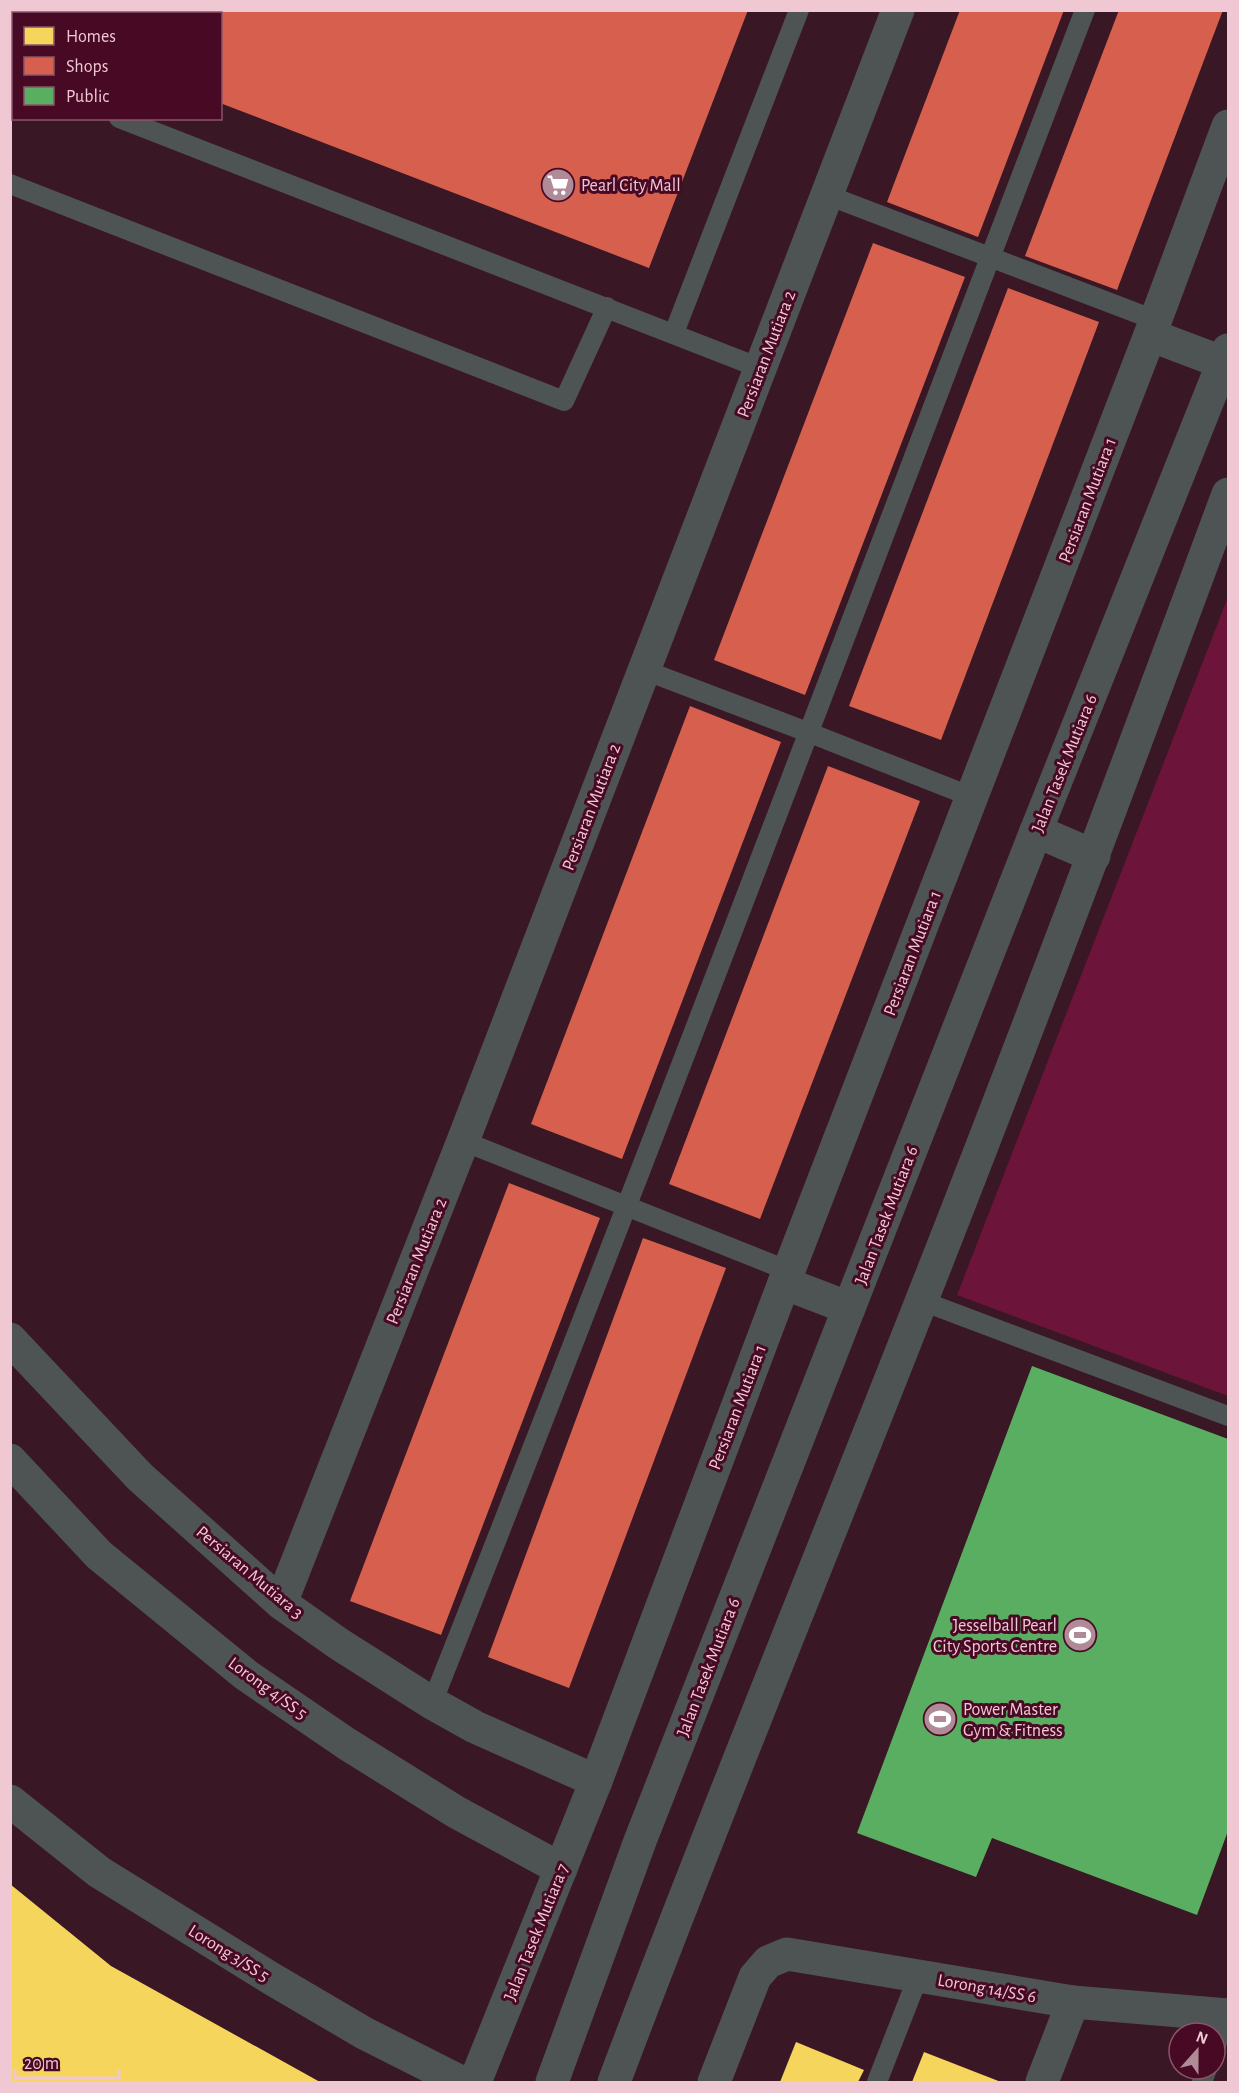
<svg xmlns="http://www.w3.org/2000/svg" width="1239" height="2093" font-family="'Alegreya Sans',sans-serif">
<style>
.green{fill:#6c143a}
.homes{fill:#f6d55c}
.shops{fill:#d6604d}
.public{fill:#5aae61}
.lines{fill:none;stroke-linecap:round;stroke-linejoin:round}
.service{stroke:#4e5454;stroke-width:20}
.minor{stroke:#4e5454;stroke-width:33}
.tertiary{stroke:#4e5454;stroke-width:33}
.labels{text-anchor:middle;stroke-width:6;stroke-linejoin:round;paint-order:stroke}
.poi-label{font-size:18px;fill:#f0c8d3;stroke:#470923;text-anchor:start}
.street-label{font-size:18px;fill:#f0c8d3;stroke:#470923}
</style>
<rect width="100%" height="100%" fill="#391725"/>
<!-- green -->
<polygon class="green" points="1228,597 1228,1396 957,1295"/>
<!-- homes -->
<g class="homes">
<polygon points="10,1884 111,1966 320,2082 10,2082"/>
<polygon points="796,2042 864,2070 858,2082 780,2082"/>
<polygon points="924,2052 1001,2082 912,2082"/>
</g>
<!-- shops -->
<g class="shops">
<polygon points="10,10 748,10 649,268 220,103 220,14 14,14 14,23 10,22"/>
<polygon points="960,10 1064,10 978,237 887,202"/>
<polygon points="1119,10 1223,10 1117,290 1025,256"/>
<polygon points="873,243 965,277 805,695 714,660"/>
<polygon points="1008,288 1099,322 941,740 849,706"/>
<polygon points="690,706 781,742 622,1159 531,1124"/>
<polygon points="828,766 920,801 760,1219 669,1184"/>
<polygon points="509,1183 600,1218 441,1635 350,1601"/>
<polygon points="643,1238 726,1268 569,1688 488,1657"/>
</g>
<!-- public -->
<polygon class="public" points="1032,1366 1228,1439 1228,1831 1197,1915 992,1838 976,1877 857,1833"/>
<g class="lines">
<!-- service -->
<g class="service">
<polyline points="10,76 14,77"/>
<polyline points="10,108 14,100"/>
<polyline points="119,118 760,368"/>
<polyline points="10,184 564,401 607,307"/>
<polyline points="827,195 1155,320"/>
<polyline points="674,333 799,10"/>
<polyline points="644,670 810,733 972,797"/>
<polyline points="463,1141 789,1271"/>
<polyline points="922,1301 1228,1416"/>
<path d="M432,1703c223,-562 436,-1128 653,-1693"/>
<polyline points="1215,2048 1227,2015"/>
<polyline points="877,2082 918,1977"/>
<polyline points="1202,2082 1207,2069"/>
</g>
<!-- minor -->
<g class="minor">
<polyline points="1150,335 1224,363"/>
<polyline points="784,1283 849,1308"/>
<polyline points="10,1339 140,1477 281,1603 339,1644 432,1703 475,1727 596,1781"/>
<polyline points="10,1460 99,1555 246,1675 347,1744 456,1812 561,1869"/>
<polyline points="281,1603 463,1141 898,10"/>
<polyline points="10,1801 99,1872 272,1979 364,2033 461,2082"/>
<polyline points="475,2082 596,1781 784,1283 1150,335 1228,126"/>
<polyline points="714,2082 755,1977 768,1962 787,1954 1073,2002 1228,2015"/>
<polyline points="1042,2082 1073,2002"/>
</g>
<!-- tertiary -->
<g class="tertiary">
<polyline points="1036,831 1094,856"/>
<polyline points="552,2082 640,1841 1036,831 1228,350"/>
<path d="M614,2082c98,-261 205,-520 307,-780 106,-268 207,-538 307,-808"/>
</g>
</g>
<!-- icons -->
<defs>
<g id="supermarket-disc" transform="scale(1.725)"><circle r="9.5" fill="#b08a96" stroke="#470923"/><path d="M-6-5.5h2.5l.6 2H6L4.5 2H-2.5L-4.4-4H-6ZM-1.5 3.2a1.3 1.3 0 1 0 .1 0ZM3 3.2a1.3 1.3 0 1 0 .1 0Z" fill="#fff"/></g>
<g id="stadium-disc" transform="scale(1.725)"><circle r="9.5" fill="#b08a96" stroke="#470923"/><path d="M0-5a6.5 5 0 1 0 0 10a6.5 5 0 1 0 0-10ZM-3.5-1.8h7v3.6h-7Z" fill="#fff"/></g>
</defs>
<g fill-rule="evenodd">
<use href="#supermarket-disc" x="558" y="185"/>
<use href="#stadium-disc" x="1080" y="1635"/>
<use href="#stadium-disc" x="940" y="1719"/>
</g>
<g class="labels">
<!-- poi labels -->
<g class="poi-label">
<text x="581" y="191">Pearl City Mall</text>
<text x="1057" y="1631" text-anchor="end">Jesselball Pearl<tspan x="1057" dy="21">City Sports Centre</tspan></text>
<text x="963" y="1715">Power Master<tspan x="963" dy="21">Gym &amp; Fitness</tspan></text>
</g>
<!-- street labels -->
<g class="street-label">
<text transform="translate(766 354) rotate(-69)" y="6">Persiaran Mutiara 2</text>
<text transform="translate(1087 500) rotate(-69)" y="6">Persiaran Mutiara 1</text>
<text transform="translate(1064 763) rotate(-68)" y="6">Jalan Tasek Mutiara 6</text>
<text transform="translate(591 807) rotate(-69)" y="6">Persiaran Mutiara 2</text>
<text transform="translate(912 953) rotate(-69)" y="6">Persiaran Mutiara 1</text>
<text transform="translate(886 1215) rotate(-69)" y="6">Jalan Tasek Mutiara 6</text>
<text transform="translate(416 1261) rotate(-68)" y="6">Persiaran Mutiara 2</text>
<text transform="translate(737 1407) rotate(-69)" y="6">Persiaran Mutiara 1</text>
<text transform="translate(250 1572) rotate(40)" y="6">Persiaran Mutiara 3</text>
<text transform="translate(708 1667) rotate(-69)" y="6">Jalan Tasek Mutiara 6</text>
<text transform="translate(268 1688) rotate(36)" y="6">Lorong 4/SS 5</text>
<text transform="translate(536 1932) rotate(-68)" y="6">Jalan Tasek Mutiara 7</text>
<text transform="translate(229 1953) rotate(32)" y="6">Lorong 3/SS 5</text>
<text transform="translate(987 1988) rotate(10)" y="6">Lorong 14/SS 6</text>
</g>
</g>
<!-- border -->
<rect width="1239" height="2093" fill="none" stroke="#f0c8d3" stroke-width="24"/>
<!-- legend -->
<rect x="12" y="12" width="210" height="108" fill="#470923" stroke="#8b5569" stroke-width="1.5"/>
<rect x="24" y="27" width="30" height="18" fill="#f6d55c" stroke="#8b5569" stroke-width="1.5"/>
<text x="66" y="42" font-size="18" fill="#f0c8d3">Homes</text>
<rect x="24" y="57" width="30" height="18" fill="#d6604d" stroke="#8b5569" stroke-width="1.5"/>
<text x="66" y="72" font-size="18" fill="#f0c8d3">Shops</text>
<rect x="24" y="87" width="30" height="18" fill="#5aae61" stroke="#8b5569" stroke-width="1.5"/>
<text x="66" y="102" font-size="18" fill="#f0c8d3">Public</text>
<!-- north arrow -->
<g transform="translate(1197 2051) rotate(21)"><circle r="28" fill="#470923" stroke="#8b5569" stroke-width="1.5"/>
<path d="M0-4.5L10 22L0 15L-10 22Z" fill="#b08a96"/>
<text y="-9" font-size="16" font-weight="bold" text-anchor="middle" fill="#f0c8d3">N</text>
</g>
<!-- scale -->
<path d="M15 2069v9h104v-9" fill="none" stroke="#f0c8d3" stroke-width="3"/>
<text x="24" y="2069" font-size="18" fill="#f0c8d3" stroke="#470923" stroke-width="4.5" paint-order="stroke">20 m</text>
</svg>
